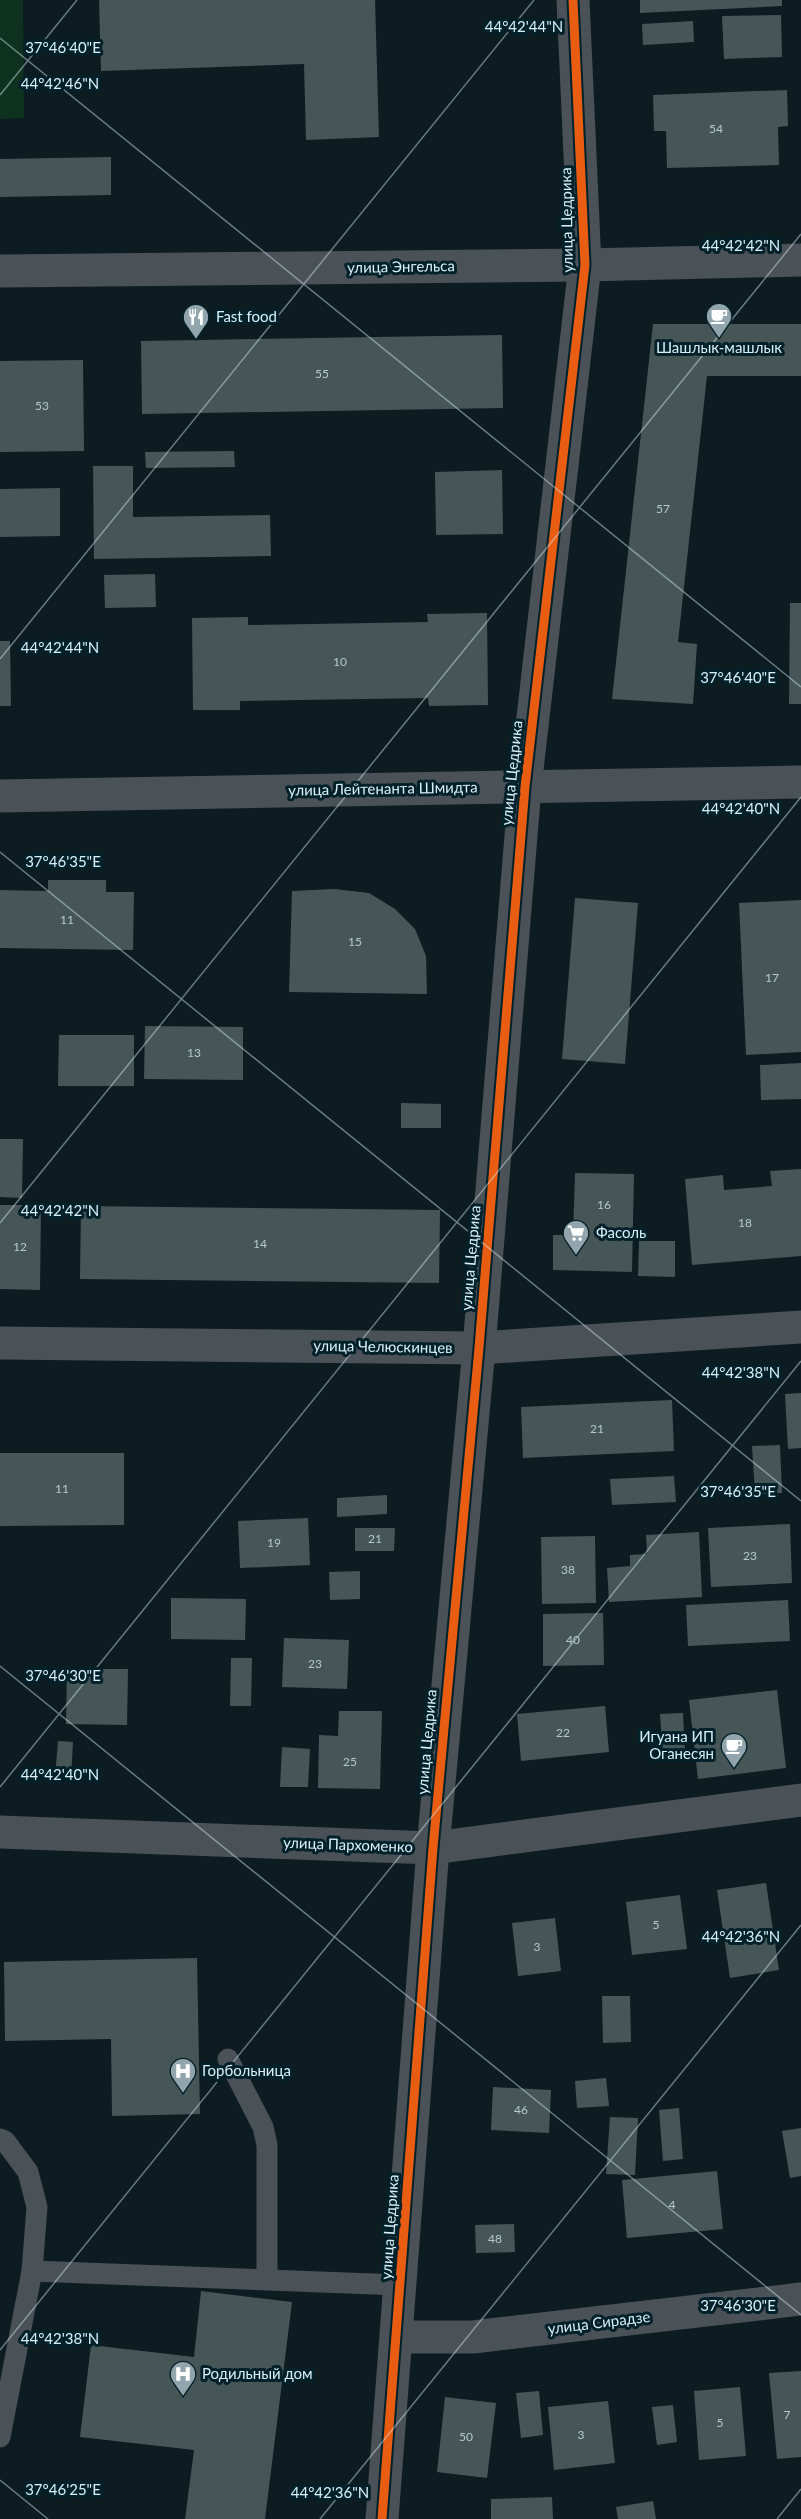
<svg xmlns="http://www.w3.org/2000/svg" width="801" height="2519" font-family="Lato,sans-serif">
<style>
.green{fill:#0f3120}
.building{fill:#465657}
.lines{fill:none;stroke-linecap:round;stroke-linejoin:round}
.service{stroke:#4a5157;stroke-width:21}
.minor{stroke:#4a5157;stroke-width:33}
.tertiary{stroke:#4a5157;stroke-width:33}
.cycleway-casing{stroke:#03212a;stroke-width:13}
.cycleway{stroke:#e95d12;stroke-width:9}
.ticks{fill:none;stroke:#daeff7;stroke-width:1.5;stroke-opacity:0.45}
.labels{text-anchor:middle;stroke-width:6;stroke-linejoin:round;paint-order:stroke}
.number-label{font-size:12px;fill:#b5c9cf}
.street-label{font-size:15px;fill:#daeff7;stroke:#03212a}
.poi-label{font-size:15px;fill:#daeff7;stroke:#03212a;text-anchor:start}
.ticks-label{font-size:15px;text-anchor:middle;fill:#daeff7;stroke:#03212a;stroke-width:6;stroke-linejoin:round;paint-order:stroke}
</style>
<rect width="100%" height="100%" fill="#0c1c21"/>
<!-- green -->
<polygon class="green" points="0,0 23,0 24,118 0,119"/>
<!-- building -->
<g class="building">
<polygon points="99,0 375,0 379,137 306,140 304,64 101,71"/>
<polygon points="640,0 782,0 782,6 640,13"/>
<polygon points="781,15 782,57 724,59 722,16"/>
<polygon points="693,21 694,42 643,45 642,24"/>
<polygon points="787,90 788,126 778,127 779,165 667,168 666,131 654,131 653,95"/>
<polygon points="111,157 111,195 0,197 0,159"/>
<polygon points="653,324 801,324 801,376 707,376 678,642 697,644 693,704 612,699"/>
<polygon points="502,335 503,408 142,414 141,341"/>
<polygon points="83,360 84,451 0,452 0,361"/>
<polygon points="234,451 235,467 146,468 145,452"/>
<polygon points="93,466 133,466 133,517 270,515 271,556 94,559"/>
<polygon points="502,470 503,534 436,535 435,472"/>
<polygon points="60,488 60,536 0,537 0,489"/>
<polygon points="155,574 156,607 105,608 104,575"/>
<polygon points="790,603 801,603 801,704 789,704"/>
<polygon points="487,613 488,705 429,706 428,698 240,701 240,710 193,710 192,618 248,617 248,625 428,622 427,614"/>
<polygon points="0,641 10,641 11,706 0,706"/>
<polygon points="48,880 106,880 106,892 134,892 133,950 0,948 0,890 48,891"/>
<polygon points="334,889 369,893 395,909 415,929 426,956 427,994 289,992 292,891"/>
<polygon points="575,898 638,903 625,1064 562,1059"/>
<polygon points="801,900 801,1052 746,1055 739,903"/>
<polygon points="145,1026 243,1027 243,1080 144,1079"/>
<polygon points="59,1035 134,1035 134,1086 58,1086"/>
<polygon points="801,1063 801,1099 761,1100 760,1065"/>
<polygon points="401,1103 441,1104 441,1128 401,1128"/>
<polygon points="0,1139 23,1139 22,1198 0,1197"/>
<polygon points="801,1169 801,1256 692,1265 685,1179 723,1175 724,1190 772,1186 770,1171"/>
<polygon points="575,1173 634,1174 632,1272 553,1270 553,1235 573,1235"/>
<polygon points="0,1205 41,1205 40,1290 0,1289"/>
<polygon points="81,1206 440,1210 439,1283 80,1279"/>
<polygon points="639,1241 675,1241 675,1277 638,1276"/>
<polygon points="801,1393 801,1448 788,1449 785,1394"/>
<polygon points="672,1400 674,1451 523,1458 521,1407"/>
<polygon points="780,1445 782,1493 755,1494 752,1446"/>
<polygon points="0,1453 124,1453 124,1525 0,1526"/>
<polygon points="674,1476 676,1502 612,1505 610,1479"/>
<polygon points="387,1495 387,1514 337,1517 337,1498"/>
<polygon points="308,1518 310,1565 240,1568 238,1521"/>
<polygon points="790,1524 792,1583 711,1587 708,1528"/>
<polygon points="355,1528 395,1528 394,1551 355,1551"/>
<polygon points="699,1532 702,1597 609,1602 607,1568 630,1566 630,1555 647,1554 646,1535"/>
<polygon points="595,1536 596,1603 542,1604 541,1537"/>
<polygon points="360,1571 360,1599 330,1600 329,1572"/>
<polygon points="171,1598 246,1599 245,1640 171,1639"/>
<polygon points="788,1600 790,1641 688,1646 686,1605"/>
<polygon points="603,1613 604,1665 543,1666 543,1614"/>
<polygon points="284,1638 349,1640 347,1689 282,1687"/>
<polygon points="231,1658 252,1658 251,1706 230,1706"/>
<polygon points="67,1669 128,1669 127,1725 66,1724"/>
<polygon points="777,1690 786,1768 698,1779 689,1700"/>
<polygon points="605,1706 609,1752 521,1761 517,1714"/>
<polygon points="339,1711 382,1711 380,1789 318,1788 319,1735 338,1736"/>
<polygon points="683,1713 685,1755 663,1757 660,1714"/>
<polygon points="58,1741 73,1742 71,1778 55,1777"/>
<polygon points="282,1747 310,1749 308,1787 280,1787"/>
<polygon points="766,1883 779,1970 730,1978 717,1890"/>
<polygon points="680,1895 687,1949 632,1955 626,1902"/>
<polygon points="555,1918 561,1971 518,1976 512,1923"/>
<polygon points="197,1958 200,2114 112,2116 111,2039 5,2041 4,1962"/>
<polygon points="602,1996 630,1996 631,2042 603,2043"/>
<polygon points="606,2078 609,2106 577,2108 575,2081"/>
<polygon points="493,2087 551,2090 549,2133 491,2130"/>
<polygon points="679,2108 683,2159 663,2161 659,2110"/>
<polygon points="610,2117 638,2118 635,2175 606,2174"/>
<polygon points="801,2128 801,2176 790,2178 782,2131"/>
<polygon points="717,2171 723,2229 627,2238 622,2180"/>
<polygon points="514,2224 515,2252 476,2253 475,2225"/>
<polygon points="201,2291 292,2302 265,2519 185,2519 194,2450 80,2437 91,2345 194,2357"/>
<polygon points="801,2371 801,2457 777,2459 769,2373"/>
<polygon points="740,2387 746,2456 699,2460 694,2391"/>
<polygon points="539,2391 543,2435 521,2438 516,2393"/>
<polygon points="445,2397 496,2403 487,2478 437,2472"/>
<polygon points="608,2401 615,2463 554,2470 548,2407"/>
<polygon points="673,2405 677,2442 657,2445 652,2407"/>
<polygon points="552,2497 553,2519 491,2519 491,2499"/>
<polygon points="653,2501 656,2519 618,2519 616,2507"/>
</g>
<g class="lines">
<!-- service -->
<g class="service">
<polyline points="228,2059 263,2127 267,2145 267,2279"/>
<polyline points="0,2139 5,2141 28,2172 37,2207 32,2271 0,2437"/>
<polyline points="32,2271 401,2285"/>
</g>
<!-- minor -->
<g class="minor">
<polyline points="0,1343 479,1348 801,1327"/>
<polyline points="0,1832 433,1848 801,1800"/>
<polyline points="397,2337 473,2337 801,2299"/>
</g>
<!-- tertiary -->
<g class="tertiary">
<polyline points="0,271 585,265 801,260"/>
<polyline points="0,796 801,782"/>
<polyline points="382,2519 433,1848 479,1348 525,787 585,265 573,0"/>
</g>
<!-- cycleway casing -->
<g class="cycleway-casing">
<polyline id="cycleway" points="382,2519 433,1848 479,1348 525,787 585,265 573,0"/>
</g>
<!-- cycleway -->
<use href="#cycleway" class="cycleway"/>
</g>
<!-- ticks -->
<path class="ticks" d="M0,38l801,649M0,95l77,-95M0,659l534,-659M0,852l801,649M0,1223l801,-989M0,1666l801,649M0,1787l801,-990M0,2350l801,-989M0,2480l48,39M320,2519l481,-594M777,2519l24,-30"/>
<!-- icons -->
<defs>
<g id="cafe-pin" transform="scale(1.35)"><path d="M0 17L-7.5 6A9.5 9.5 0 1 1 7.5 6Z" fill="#92a5ac" stroke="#03212a"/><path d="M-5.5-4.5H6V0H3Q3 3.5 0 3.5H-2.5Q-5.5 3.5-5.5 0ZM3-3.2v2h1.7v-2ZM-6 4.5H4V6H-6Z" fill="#fff"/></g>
<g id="restaurant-pin" transform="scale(1.35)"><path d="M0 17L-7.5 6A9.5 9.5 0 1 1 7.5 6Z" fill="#92a5ac" stroke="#03212a"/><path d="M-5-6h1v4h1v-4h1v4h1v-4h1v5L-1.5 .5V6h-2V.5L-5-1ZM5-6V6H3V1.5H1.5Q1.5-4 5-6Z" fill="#fff"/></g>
<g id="supermarket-pin" transform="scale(1.35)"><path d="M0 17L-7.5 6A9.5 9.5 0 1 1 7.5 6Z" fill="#92a5ac" stroke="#03212a"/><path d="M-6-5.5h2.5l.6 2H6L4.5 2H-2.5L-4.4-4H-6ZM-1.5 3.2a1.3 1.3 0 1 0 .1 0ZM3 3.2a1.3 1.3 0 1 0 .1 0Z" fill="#fff"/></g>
<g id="hospital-pin" transform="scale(1.35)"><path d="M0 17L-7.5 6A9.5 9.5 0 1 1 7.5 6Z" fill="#92a5ac" stroke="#03212a"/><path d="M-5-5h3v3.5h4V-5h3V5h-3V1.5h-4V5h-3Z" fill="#fff"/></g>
</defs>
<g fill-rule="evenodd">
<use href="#cafe-pin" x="719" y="316"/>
<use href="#restaurant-pin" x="196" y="317"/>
<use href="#supermarket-pin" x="576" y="1233"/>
<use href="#cafe-pin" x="734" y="1746"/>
<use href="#hospital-pin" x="183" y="2071"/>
<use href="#hospital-pin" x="183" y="2374"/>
</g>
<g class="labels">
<!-- number labels -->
<g class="number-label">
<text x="716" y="133">54</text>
<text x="322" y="378">55</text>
<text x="42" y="410">53</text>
<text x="663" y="513">57</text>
<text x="340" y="666">10</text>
<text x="67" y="924">11</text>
<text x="355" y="946">15</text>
<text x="772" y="982">17</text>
<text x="194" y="1057">13</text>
<text x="604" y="1209">16</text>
<text x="745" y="1227">18</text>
<text x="260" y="1248">14</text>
<text x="20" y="1251">12</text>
<text x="597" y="1433">21</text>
<text x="62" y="1493">11</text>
<text x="375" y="1543">21</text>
<text x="274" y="1547">19</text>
<text x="750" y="1560">23</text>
<text x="568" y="1574">38</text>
<text x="573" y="1644">40</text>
<text x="315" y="1668">23</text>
<text x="563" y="1737">22</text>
<text x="350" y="1766">25</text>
<text x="656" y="1929">5</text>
<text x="537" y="1951">3</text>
<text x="521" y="2114">46</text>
<text x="672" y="2209">4</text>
<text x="495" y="2243">48</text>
<text x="787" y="2419">7</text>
<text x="720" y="2427">5</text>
<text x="581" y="2439">3</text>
<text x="466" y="2441">50</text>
</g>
<!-- street labels -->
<g class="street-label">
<text transform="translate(567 220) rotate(-91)" y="5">улица Цедрика</text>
<text transform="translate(401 267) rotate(-1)" y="5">улица Энгельса</text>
<text transform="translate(512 773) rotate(-84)" y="5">улица Цедрика</text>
<text transform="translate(383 789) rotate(-1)" y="5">улица Лейтенанта Шмидта</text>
<text transform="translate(471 1258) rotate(-85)" y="5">улица Цедрика</text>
<text transform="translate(383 1347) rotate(1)" y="5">улица Челюскинцев</text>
<text transform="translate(427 1742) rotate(-85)" y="5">улица Цедрика</text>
<text transform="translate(348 1845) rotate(2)" y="5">улица Пархоменко</text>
<text transform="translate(390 2227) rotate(-86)" y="5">улица Цедрика</text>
<text transform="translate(599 2323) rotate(-7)" y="5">улица Сирадзе</text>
</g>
<!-- poi labels -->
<g class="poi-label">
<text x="216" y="322">Fast food</text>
<text x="719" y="353" text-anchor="middle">Шашлык-машлык</text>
<text x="596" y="1238">Фасоль</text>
<text x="714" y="1742" text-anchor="end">Игуана ИП<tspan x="714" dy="17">Оганесян</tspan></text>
<text x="202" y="2076">Горбольница</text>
<text x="202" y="2379">Родильный дом</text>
</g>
</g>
<g class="ticks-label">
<text x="524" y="32">44°42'44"N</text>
<text x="63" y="53">37°46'40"E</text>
<text x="60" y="89">44°42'46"N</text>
<text x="741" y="251">44°42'42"N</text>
<text x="60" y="653">44°42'44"N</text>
<text x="738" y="683">37°46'40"E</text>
<text x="741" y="814">44°42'40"N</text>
<text x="63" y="867">37°46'35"E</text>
<text x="60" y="1216">44°42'42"N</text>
<text x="741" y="1378">44°42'38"N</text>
<text x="738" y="1497">37°46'35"E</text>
<text x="63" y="1681">37°46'30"E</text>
<text x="60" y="1780">44°42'40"N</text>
<text x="741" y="1942">44°42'36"N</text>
<text x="738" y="2311">37°46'30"E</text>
<text x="60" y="2344">44°42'38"N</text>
<text x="63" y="2495">37°46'25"E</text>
<text x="330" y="2498">44°42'36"N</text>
</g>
</svg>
